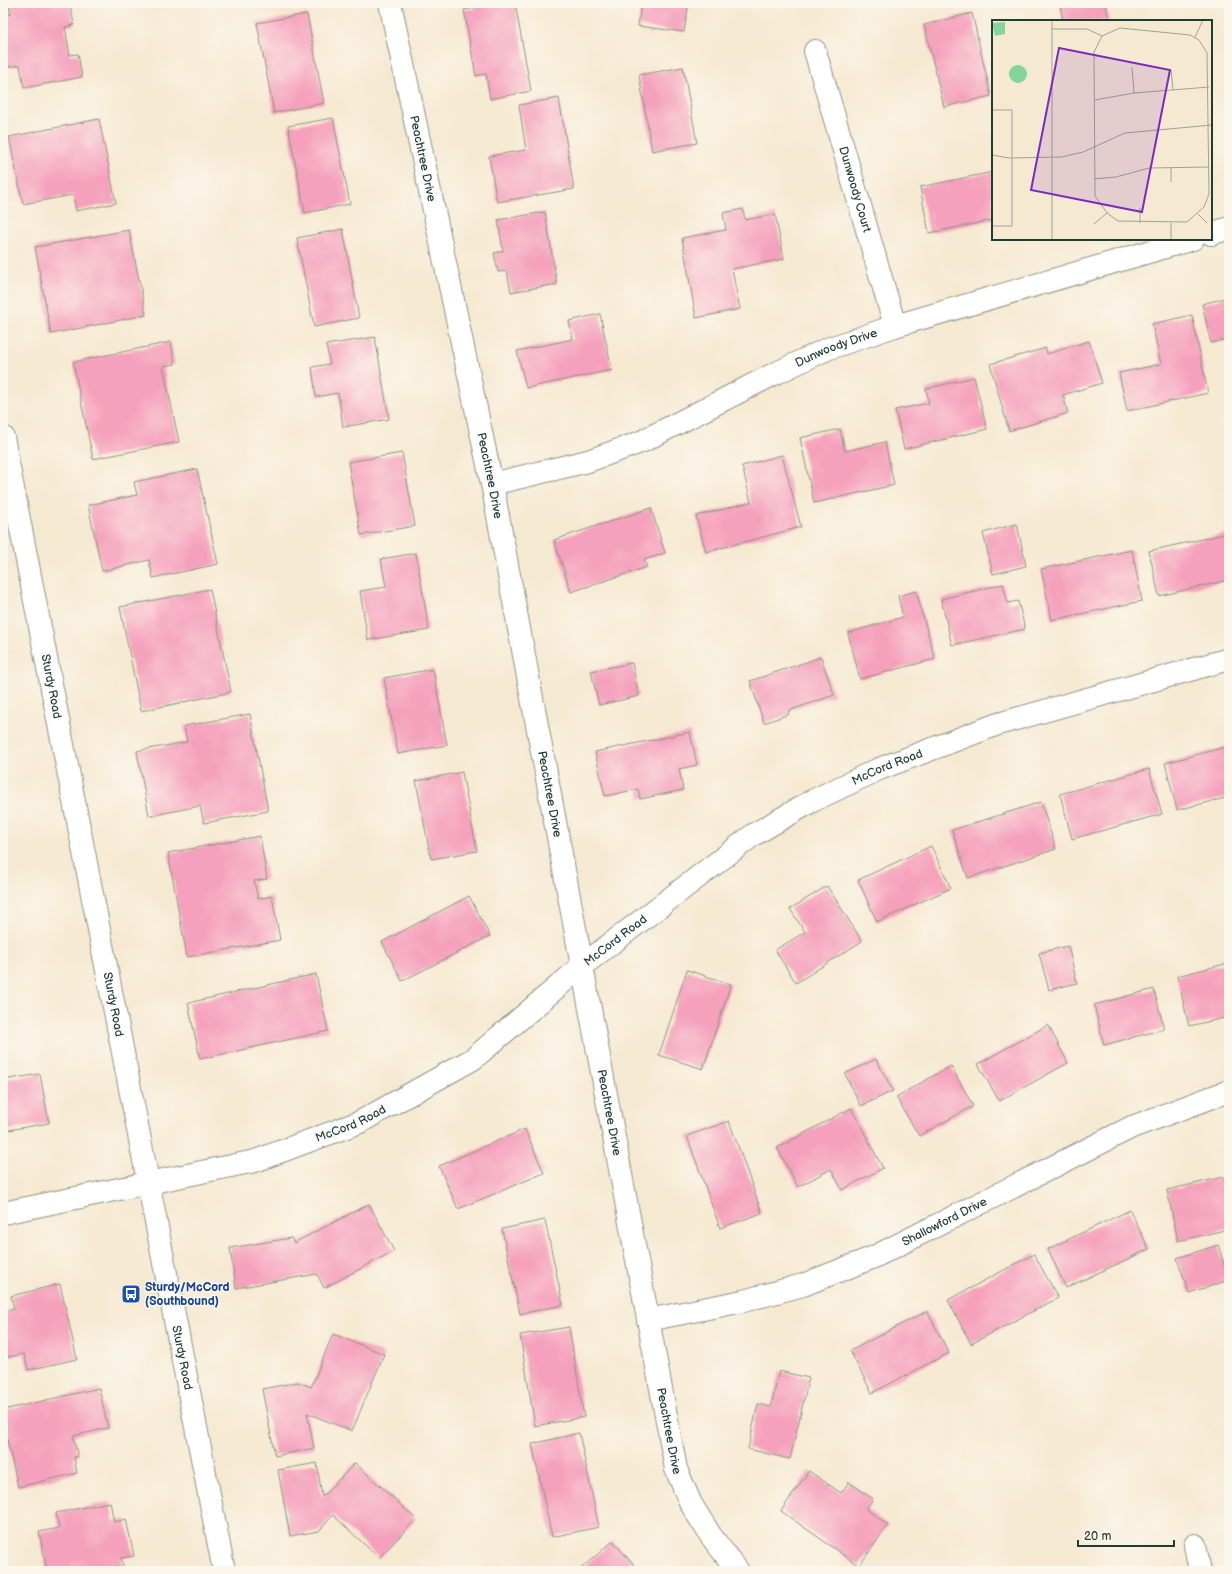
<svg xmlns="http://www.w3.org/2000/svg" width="1232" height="1574" font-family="'Balsamiq Sans',sans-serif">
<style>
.building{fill:#f5a0bc}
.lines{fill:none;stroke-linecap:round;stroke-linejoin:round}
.minor-casing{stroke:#8a9383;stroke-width:24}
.tertiary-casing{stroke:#8a9383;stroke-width:24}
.minor{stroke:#fff;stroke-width:22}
.tertiary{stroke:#fff;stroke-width:22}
.labels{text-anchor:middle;stroke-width:3;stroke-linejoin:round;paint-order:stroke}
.street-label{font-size:12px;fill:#1f3d34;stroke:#fbf7ec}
.transit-label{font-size:12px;font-weight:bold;fill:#164399;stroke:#fbf7ec;text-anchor:start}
.inset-road{fill:none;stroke:#a0a493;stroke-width:1}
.view{fill:#7b2cbf;fill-opacity:0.15;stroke:#7b2cbf;stroke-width:2}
.inset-edge{fill:none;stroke:#1f3d34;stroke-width:2}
</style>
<rect width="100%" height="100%" fill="#fbf7ec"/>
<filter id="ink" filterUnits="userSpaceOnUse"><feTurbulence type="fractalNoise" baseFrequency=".025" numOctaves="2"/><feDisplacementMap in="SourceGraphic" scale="8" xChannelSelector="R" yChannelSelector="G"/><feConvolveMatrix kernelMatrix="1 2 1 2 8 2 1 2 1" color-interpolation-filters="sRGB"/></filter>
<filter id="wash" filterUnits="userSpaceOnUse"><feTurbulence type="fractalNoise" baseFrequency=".012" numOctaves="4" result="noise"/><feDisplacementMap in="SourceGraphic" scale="16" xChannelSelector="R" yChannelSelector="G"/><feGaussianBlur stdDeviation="0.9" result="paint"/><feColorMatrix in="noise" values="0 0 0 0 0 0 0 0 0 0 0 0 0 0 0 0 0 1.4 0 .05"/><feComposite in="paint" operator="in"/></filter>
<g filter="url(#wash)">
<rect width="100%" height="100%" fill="#f6e9d2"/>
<g id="blocks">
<path class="building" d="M8 3H70L74 25 65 27 70 55 78 54 82 77 24 88 20 65 3 68V16L11 14Z
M503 3H515L531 91 490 99 486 74 476 76 464 10Z
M641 3H689L684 32 638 26Z
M1073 3H1106L1109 21H1063L1060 5Z
M972 13 991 96 944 107 924 25Z
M307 14 324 103 274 113 257 23Z
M683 67 697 143 652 151 639 75Z
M559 98 574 189 497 202 489 156 526 150 519 105Z
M333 118 350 204 305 213 288 126Z
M99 119 116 203 76 211 73 195 23 204 9 137Z
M993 172V220L929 233 920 187Z
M743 209 745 220 775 214 784 259 732 269 740 309 696 318 682 238 726 230 723 213Z
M545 212 557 284 511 292 507 271 498 272 494 253 503 251 498 220Z
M343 229 359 318 314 327 297 238Z
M129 230 146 315 51 334 35 247Z
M1229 297V339L1211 343 1202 304Z
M600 314 612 370 526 388 517 351 573 339 569 321Z
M1192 315 1208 393 1127 411 1119 373 1161 364 1152 324Z
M375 337 389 419 343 427 338 393 316 397 312 367 330 364 326 345Z
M1089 341 1102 383 1063 395 1068 413 1009 431 990 364 1046 348 1047 354Z
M171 342 175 364 163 366 179 442 93 459 73 362Z
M974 377 987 429 904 449 895 410 929 403 926 389Z
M840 429 845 451 885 442 894 485 814 503 800 438Z
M402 453 415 526 361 535 348 462Z
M782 455 801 527 706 552 696 516 751 502 742 466Z
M197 469 218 564 153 578 149 560 102 571 88 505 137 495 134 482Z
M651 508 665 553 644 560 647 567 571 592 554 540Z
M1017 524 1026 566 993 574 983 533Z
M1229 533V580L1159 596 1149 551Z
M1132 550 1142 601 1052 620 1041 569Z
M416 553 429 630 368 640 360 591 386 587 381 559Z
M1003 584 1008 603 1018 601 1025 629 952 645 941 599Z
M210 589 231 692 141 711 120 607Z
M916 591 935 659 860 679 848 633 903 617 898 596Z
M821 657 834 695 788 711 789 714 764 723 750 681Z
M632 663 639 696 599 705 591 671Z
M433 669 447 745 398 754 384 678Z
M250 714 268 811 204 823 200 806 149 816 137 751 187 742 184 726Z
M690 732 697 765 679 769 683 790 640 799 638 789 605 796 595 752Z
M1229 746V797L1177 810 1165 763Z
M1149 769 1162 814 1072 839 1060 794Z
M462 772 477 851 431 859 416 781Z
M1041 802 1056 849 968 878 952 830Z
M260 836 267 879 254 881 258 899 272 896 280 940 187 957 168 853Z
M931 846 951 888 877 922 858 880Z
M827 886 862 941 796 983 775 950 805 932 790 909Z
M469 896 490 936 402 981 382 942Z
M1068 946 1077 983 1049 990 1039 953Z
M1229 963V1017L1189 1026 1177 976Z
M687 970 731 984 703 1069 659 1055Z
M316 974 328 1031 200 1059 188 1003Z
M1154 989 1164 1029 1104 1045 1094 1005Z
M1048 1025 1068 1063 999 1101 978 1064Z
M876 1059 893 1091 861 1106 845 1074Z
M951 1066 973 1106 919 1136 896 1097Z
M40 1074 49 1123 3 1131V1080Z
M851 1108 883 1168 842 1190 831 1169 798 1187 777 1148Z
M729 1121 762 1213 720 1228 687 1136Z
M525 1129 544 1173 458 1209 439 1166Z
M1224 1177 1229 1200V1229L1178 1241 1167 1190Z
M369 1204 394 1251 324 1288 317 1274 236 1288 230 1248 291 1238 294 1243Z
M1130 1210 1149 1249 1066 1288 1048 1249Z
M545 1220 563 1305 520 1314 502 1229Z
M1218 1245 1229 1280 1189 1293 1177 1258Z
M1034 1254 1058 1298 971 1344 948 1300Z
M60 1284 77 1359 28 1370 24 1354 3 1358V1312L14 1309 11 1296Z
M927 1311 949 1353 872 1393 850 1351Z
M569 1327 584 1417 535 1426 520 1335Z
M333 1334 384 1354 352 1431 307 1413 314 1448 275 1456 262 1389 298 1382 311 1387Z
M779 1371 809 1378 790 1459 748 1449 758 1404 771 1407Z
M99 1388 108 1428 73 1436 78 1457H74L77 1473 18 1487 3 1422V1410Z
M579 1433 599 1527 552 1537 532 1444Z
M317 1463 322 1497 355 1463 416 1519 379 1558 333 1515 319 1531 290 1536 278 1470Z
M809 1471 841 1493 849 1482 873 1499 866 1509 888 1525 859 1566 781 1511Z
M110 1502 114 1522 126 1519 134 1556 121 1558 124 1571H47L39 1532 59 1528 56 1513Z
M613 1541 639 1571H578Z"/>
</g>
</g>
<g filter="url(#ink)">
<use href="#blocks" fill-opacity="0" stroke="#8a9383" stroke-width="1"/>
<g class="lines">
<defs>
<g id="minor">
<path id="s1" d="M390 3 492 484 676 1469 691 1504 711 1536 738 1571"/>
<path id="s2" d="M815 51 895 326"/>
<path d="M1211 234 1229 228"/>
<path id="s3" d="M492 484 588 461 641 442 770 376 827 349 895 326 1193 239"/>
<path id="s4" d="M3 1213 255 1161 360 1122 473 1059 583 965 753 835 812 801 879 769 998 724 1229 659"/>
<path id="s5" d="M648 1320 743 1301 803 1285 874 1257 1132 1127 1229 1091"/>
<path d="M1195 1545 1200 1571"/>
</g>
<g id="tertiary">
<path id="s6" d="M3 437 224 1571"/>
</g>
</defs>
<use href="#minor" class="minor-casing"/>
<use href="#tertiary" class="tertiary-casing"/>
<use href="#minor" class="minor"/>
<use href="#tertiary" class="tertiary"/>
</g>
</g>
<defs>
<symbol id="bus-square" viewBox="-11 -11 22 22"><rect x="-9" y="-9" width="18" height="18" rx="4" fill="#1a4fb4" stroke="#fbf7ec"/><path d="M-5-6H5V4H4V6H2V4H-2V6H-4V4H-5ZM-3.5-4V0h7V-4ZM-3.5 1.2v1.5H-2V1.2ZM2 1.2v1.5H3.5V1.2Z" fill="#fff"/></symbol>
</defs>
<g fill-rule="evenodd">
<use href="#bus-square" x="120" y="1283" width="22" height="22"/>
</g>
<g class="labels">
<g class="street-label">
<text dy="4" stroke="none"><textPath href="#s1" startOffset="159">Peachtree Drive</textPath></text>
<text dy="4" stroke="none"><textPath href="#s2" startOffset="144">Dunwoody Court</textPath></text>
<text dy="4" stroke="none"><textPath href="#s3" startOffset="372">Dunwoody Drive</textPath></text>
<text dy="4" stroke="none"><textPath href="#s1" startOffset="483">Peachtree Drive</textPath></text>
<text dy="4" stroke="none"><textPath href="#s6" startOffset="254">Sturdy Road</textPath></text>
<text dy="4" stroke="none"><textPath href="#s4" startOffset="1008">McCord Road</textPath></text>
<text dy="4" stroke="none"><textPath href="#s1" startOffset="807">Peachtree Drive</textPath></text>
<text dy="4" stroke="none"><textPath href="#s4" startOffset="684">McCord Road</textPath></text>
<text dy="4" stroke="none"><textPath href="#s6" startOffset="578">Sturdy Road</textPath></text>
<text dy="4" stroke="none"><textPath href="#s1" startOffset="1131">Peachtree Drive</textPath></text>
<text dy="4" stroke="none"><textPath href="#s4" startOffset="360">McCord Road</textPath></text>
<text dy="4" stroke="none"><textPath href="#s5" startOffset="314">Shallowford Drive</textPath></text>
<text dy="4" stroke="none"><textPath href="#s6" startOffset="938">Sturdy Road</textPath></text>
<text dy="4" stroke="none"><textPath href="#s1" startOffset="1455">Peachtree Drive</textPath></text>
</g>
<g class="transit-label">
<text x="145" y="1291">Sturdy/McCord<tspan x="145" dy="14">(Southbound)</tspan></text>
</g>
</g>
<g transform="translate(992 20)">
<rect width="220" height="220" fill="#f6e9d2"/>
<path d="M13 2V14L3 16 0 3ZM17 54a9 9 0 1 1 18 0a9 9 0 1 1-18 0Z" fill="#83d697"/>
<path class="inset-road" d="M60 0V220M128 8 198 15 207 20 215 33 217 174 212 187 195 202 126 201 115 193 103 176 102 32 110 16ZM60 9H95L110 16M203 17 211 0M140 47 142 73M179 50 181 70M103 80 142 73 217 67M0 90H20V206H0M0 135 17 138 70 137 91 132 133 113 220 105M102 159 124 157 157 148 217 147M179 162V147M148 188V203M206 194 215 203M179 203V220M102 204 115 193"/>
<path class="view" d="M67 28 178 50 150 192 39 170Z"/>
<rect width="220" height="220" class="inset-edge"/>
</g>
<rect width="1232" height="1574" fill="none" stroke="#fbf7ec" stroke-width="16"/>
<path d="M1078 1540v6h96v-6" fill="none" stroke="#1f3d34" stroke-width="2"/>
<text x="1084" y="1540" font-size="12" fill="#1f3d34" stroke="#fbf7ec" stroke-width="3" paint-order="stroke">20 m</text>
</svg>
